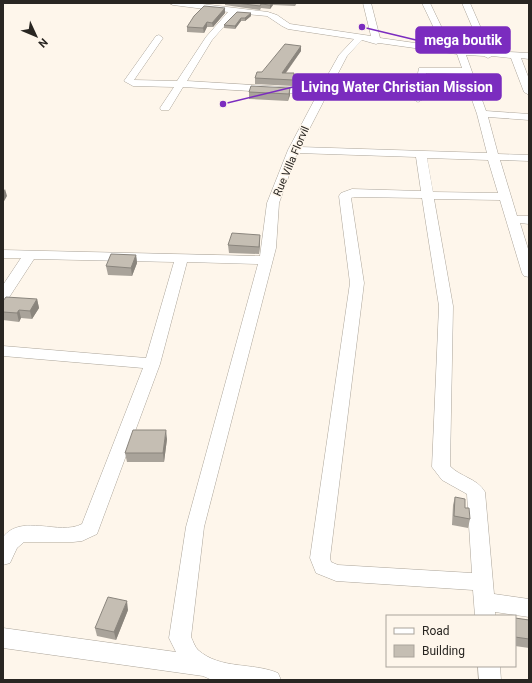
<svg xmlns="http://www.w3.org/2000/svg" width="532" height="683" font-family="Roboto,sans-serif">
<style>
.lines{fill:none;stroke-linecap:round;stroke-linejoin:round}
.minor-casing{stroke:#aca59a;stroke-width:1}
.minor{fill:#fff;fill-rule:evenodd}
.wall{fill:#a9a39a}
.shaded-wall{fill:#8a857d}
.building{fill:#c5beb3;stroke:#8a857d}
.labels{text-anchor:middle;stroke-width:3;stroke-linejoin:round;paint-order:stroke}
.far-street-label{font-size:11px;fill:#292622;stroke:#fef6eb}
.leader{fill:none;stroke:#7b2cbf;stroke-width:1.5}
.callout-dot{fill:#7b2cbf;stroke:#fef6eb;stroke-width:1.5}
.callout{fill:#7b2cbf;stroke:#7b2cbf;stroke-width:1.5}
.callout-label{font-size:14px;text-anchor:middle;font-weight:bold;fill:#fff}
</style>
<rect width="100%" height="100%" fill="#fef6eb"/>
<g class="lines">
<defs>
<path id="minor" d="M169 3H194L268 12 277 15 290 24 371 36 363 3H371L380 38 443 47 422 3H430L452 49 482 50 462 3H470L491 51 529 53V59L521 58 529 79V95L524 92 511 58 492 56 488 58 484 56 466 55 486 111 529 114V120L488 117 498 154 529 155V161L500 160 517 216H529V224L520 223 529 252V277L524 276 522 273 500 200 434 199 453 306 450 466C460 477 477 478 485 492L494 594 529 599V617L495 612V616H475L473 590 336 581 316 573 310 558 350 283 339 196 341 193 352 189 421 191 416 157 297 153 279 203 276 248 204 527 191 637C193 641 195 647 198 650 221 670 252 662 278 673L281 680H212L203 676 3 648V628L176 652 169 638 186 527 258 264 187 262 160 364 97 534 82 541 73 542H24L17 548 10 563 3 565V537C22 513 59 536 82 524L143 368 3 356V346L146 358 174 262 34 259 8 299 3 300V285L21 258H3V250L260 256 267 203 288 150 317 95 183 87 169 110H161L160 108 174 87 133 86 124 81 156 36 159 35 163 38 134 80 177 81 206 37 228 12 173 5ZM236 13 267 16 282 26 288 29 354 39 339 55 320 89 187 81 212 40ZM362 40 376 44 379 43 457 54 462 68H419L413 99 418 102 423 99 426 73 463 74 477 114 487 153 300 147 347 56ZM427 158 488 160 498 193 433 192ZM354 197 422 198 439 306 432 467 442 480 467 494 472 573 338 565 331 562 330 558 364 283 351 198Z
M478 666H500L501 680H479Z"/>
</defs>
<use href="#minor" class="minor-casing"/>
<use href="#minor" class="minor"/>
</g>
<path class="wall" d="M225 3H297L295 6 273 5 270 9 261 8 260 10 225 5Z
M225 8V13L213 27H207L204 33 187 32V27Z
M237 12 251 16 245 21H241L235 29 224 28V25Z
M301 46V51L286 73H294V79L293 86 255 84V78L262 72Z
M290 88V95L288 101 249 99V92Z
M260 235V243L259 254 229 253 228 245Z
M136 255 137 263 132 276 108 275 106 266Z
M37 299 39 308 32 319 21 318 19 322 3 320V301Z
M167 439 164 462H127L125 453Z
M455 497 465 508 470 519 468 528 452 525 453 505Z
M128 610 116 640 97 636 95 628Z
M515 618 529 620V648L515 646Z"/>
<path class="shaded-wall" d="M271 3H273V5L270 9V5Z
M225 8V13L213 27 212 23Z
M251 13V16L245 21V18Z
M241 18V21L235 29V26Z
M207 22V27L204 33 203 28Z
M301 46V51L281 79 282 73Z
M294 73V79L293 86V80Z
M290 88V95L288 101 289 94Z
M5 189 7 196 3 203V192Z
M260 235V243L259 254V247Z
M136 255 137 263 132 276 131 268Z
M37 299 39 308 32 319 30 311Z
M19 310 21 318 19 322 17 313Z
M166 430 167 439 164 462 163 453Z
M127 601 128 610 116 640 114 632Z"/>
<path class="building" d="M236 3H271L270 5 261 4 260 6Z
M204 6 225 8 212 23 207 22 203 28 187 27 194 16Z
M237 12 251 13 245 18H241L235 26 224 25Z
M285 44 301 46 282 73H294L293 80 255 78 257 72H262Z
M251 86 290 88 289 94 249 92Z
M232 233 260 235 259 247 228 245Z
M111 254 136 255 131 268 106 266Z
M6 297 37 299 30 311 19 310 17 313 3 312V301Z
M133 430H166L163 453H125Z
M455 497 465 499V508H469L470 519 454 516Z
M108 597 127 601 114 632 95 628Z
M515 618 529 620V639L515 637Z"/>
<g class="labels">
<g class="far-street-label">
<text transform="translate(291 161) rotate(-67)" y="4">Rue Villa Florvil</text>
</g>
</g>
<path class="leader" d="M362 27L416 40M223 104L293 87"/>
<g class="callout-dot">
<circle cx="362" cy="27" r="4"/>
<circle cx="223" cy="104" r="4"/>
</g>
<g class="callout">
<rect x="416" y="27" width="94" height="26" rx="4"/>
<rect x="293" y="74" width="208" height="26" rx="4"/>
</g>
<g class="callout-label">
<text x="463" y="45">mega boutik</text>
<text x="397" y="92">Living Water Christian Mission</text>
</g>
<rect width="532" height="683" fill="none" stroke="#292622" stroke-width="8"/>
<rect x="386" y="615" width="130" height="52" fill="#fef6eb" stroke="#a9a39b"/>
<rect x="394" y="628" width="20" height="6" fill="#ffffff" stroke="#a9a39b"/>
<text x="422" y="635" font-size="12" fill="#292622">Road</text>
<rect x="394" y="645" width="20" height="12" fill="#c5beb3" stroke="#a9a39b"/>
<text x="422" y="655" font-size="12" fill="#292622">Building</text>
<g transform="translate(36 36) rotate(134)" stroke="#fef6eb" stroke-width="3" paint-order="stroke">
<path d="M0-3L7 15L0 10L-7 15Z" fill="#292622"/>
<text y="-6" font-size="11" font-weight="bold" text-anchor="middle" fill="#292622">N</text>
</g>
</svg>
